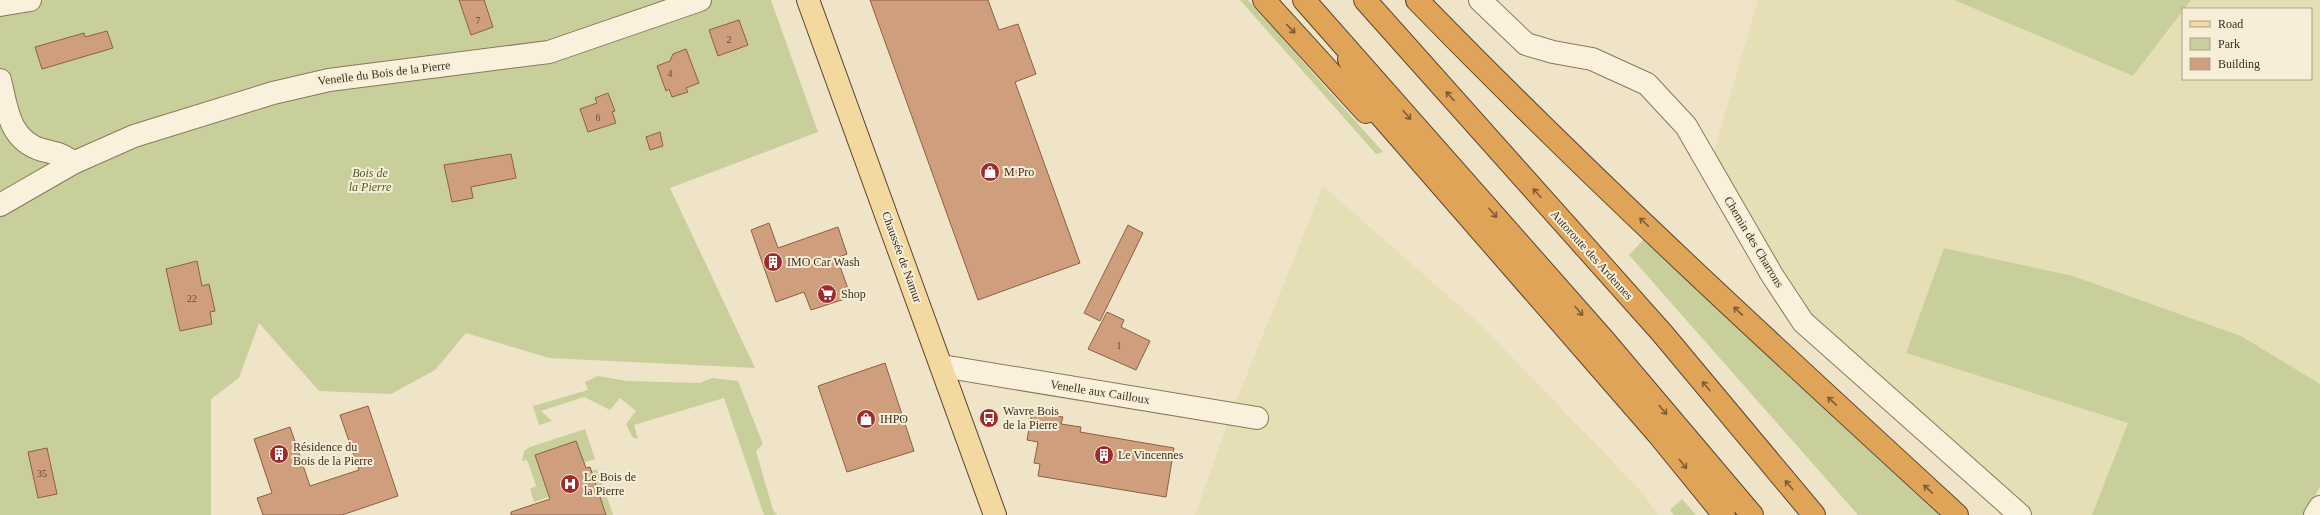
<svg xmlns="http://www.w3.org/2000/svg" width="2320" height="515" font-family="'Times New Roman',serif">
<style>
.farmland{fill:#e6deb5}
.green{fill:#c9cf9b}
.building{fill:#cf9f7d;stroke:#8d5f41}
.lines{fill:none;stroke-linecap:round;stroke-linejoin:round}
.minor-casing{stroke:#8d765c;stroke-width:24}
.major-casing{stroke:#5b4430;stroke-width:24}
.highway-casing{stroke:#5b4430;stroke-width:24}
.minor{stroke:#faf1dc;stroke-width:22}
.major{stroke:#f3d9a0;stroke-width:22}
.highway{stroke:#e0a458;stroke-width:22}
.oneway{stroke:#7e5d36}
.labels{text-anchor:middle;stroke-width:4;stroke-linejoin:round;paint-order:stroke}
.number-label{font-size:10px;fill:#624a37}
.street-label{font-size:12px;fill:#3d2e20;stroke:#f7eed8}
.poi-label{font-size:12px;fill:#3d2e20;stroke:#f7eed8;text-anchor:start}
.park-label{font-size:12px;font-style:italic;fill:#4d5a26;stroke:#f7eed8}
</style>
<rect width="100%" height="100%" fill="#f0e4c8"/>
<path class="farmland" d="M1758 0H1954L2133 76 2183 11V79H2311V9H2184L2191 0H2320V384L2241 336 2073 276 1944 248 1906 353 2129 423 2092 515H2031L1806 317 1712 158Z
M1323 186 1480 324 1642 492 1658 515H1195L1233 409Z"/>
<path class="green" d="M0 0H771L818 132 670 188 755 368 549 358 466 333 435 370 391 394 319 391 259 323 239 378 211 399V515H0Z
M1240 0H1248L1383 152 1376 154Z
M1954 0H2191L2133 76Z
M1643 240 1939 515H1858L1629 255Z
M1944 248 2073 276 2241 336 2320 384V487L2304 515H2092L2128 423 1906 353Z
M598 376 627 381 700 383 712 378 738 381 763 444 756 451 773 510 777 515H764L724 398 634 425 638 439 632 437 626 424 636 411 620 398 610 410 584 397 541 411 552 421 539 425 533 406 588 390 585 382Z
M585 429 595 459 584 463 576 441 535 455 549 497 534 502 530 489 536 486 527 460 522 461 524 451 530 447Z
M597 469 613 515H606L591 471Z
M1682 499 1696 515H1674L1670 510Z"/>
<path class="building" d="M459 0H484L493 27 471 35Z
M870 0H988L999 30 1018 24 1036 74 1015 82 1080 263 978 300Z
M739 20 748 45 718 56 709 30Z
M107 31 113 48 42 69 35 47 84 33 85 37Z
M686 49 699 83 686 88 688 92 672 97 669 89 666 91 657 66 670 61 673 54Z
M608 93 615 111 612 112 616 123 588 132 580 109 597 103 595 98Z
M660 132 663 146 650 150 646 137Z
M511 154 516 178 471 187 473 198 452 202 444 165Z
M769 223 778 248 838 227 847 254 837 258 851 297 811 310 804 292 776 302 751 230Z
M1128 225 1143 233 1100 321 1084 313Z
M197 261 202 286 209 284 215 311 210 312 212 324 180 331 166 269Z
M1107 312 1124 320 1121 327 1150 341 1136 370 1088 349Z
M885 363 914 451 847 472 818 386Z
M368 406 398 496 342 515H263L257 498 272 493 254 439 290 427 310 486 359 470 340 415Z
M1032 412 1063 417 1061 424 1081 427 1080 432 1174 448 1166 497 1038 476 1040 464 1034 463 1038 442 1027 440Z
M576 441 586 468 590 467 606 515H511V512L550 499 535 455Z
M47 448 57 494 38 498 28 452Z"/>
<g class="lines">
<defs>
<path id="minor" d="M1480 0 1526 44 1553 52 1592 59 1647 84 1686 126 1772 275 1803 322 2020 515
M0 5 30 0
M0 80C7 109 9 140 42 150 54 153 64 154 73 163
M0 205 73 163 134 136 273 93 329 80 549 52 700 0
M942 366 1257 418
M2315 515 2320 507"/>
<path id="major" d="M808 0 995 515"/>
<path id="highway" d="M1264 0 1366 112
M1304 0 1603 339 1752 515
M1365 0 1662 333 1814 515
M1417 0C1590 178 1774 347 1957 515
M1349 59 1369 102 1658 434 1724 515"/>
</defs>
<use href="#minor" class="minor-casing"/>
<use href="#major" class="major-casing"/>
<use href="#highway" class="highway-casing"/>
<use href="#minor" class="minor"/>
<use href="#major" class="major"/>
<use href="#highway" class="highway"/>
</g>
<defs><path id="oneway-shaft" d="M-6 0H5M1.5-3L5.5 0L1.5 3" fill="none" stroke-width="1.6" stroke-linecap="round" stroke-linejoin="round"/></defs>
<g class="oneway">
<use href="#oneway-shaft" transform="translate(1291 29) rotate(47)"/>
<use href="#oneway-shaft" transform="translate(1450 96) rotate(-132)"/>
<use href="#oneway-shaft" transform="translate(1407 115) rotate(49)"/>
<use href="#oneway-shaft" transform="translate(1537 193) rotate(-132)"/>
<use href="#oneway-shaft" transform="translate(1493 213) rotate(49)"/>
<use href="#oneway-shaft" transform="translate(1644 222) rotate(-136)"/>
<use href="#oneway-shaft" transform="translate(1579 311) rotate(49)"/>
<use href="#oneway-shaft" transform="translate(1738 311) rotate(-136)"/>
<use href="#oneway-shaft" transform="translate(1706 386) rotate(-130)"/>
<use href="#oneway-shaft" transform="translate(1832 401) rotate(-137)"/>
<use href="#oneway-shaft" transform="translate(1663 410) rotate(50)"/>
<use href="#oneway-shaft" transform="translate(1683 464) rotate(51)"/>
<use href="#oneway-shaft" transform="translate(1789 485) rotate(-130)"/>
<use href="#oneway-shaft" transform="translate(1928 489) rotate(-137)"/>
</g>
<defs>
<symbol id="shop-disc" viewBox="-11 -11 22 22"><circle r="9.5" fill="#9e2a2b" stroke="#f7eed8"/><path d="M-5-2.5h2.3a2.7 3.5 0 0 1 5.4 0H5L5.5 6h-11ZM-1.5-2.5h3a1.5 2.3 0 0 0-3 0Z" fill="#fff"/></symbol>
<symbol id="building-disc" viewBox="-11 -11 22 22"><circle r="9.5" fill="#9e2a2b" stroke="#f7eed8"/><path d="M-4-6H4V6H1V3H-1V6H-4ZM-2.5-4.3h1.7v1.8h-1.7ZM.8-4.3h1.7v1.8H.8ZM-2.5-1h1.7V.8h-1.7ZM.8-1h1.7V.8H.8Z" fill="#fff"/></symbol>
<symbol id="supermarket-disc" viewBox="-11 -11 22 22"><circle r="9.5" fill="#9e2a2b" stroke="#f7eed8"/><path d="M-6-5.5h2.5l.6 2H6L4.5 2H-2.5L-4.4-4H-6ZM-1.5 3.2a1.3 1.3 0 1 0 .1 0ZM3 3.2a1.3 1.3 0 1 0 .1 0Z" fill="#fff"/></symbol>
<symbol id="bus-disc" viewBox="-11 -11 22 22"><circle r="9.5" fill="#9e2a2b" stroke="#f7eed8"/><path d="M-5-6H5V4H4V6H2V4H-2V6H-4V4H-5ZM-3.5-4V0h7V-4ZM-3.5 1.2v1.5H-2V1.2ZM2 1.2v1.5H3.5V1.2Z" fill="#fff"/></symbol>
<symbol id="hospital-disc" viewBox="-11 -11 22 22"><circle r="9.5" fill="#9e2a2b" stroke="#f7eed8"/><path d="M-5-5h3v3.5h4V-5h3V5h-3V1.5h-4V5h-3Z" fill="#fff"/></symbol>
</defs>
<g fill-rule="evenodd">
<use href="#shop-disc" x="979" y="161" width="22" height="22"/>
<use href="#building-disc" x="762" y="251" width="22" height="22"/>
<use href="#supermarket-disc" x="816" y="283" width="22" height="22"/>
<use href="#bus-disc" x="978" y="407" width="22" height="22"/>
<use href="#shop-disc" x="855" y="408" width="22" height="22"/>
<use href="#building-disc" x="268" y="443" width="22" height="22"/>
<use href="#building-disc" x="1093" y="444" width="22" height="22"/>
<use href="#hospital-disc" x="559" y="473" width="22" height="22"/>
</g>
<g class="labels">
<g class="number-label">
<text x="478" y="24">7</text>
<text x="729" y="43">2</text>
<text x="670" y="77">4</text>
<text x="598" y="121">6</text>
<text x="192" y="302">22</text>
<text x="1119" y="349">1</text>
<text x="42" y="477">35</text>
</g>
<g class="street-label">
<text transform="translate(384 73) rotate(-7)" y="4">Venelle du Bois de la Pierre</text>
<text transform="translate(1754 242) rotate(59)" y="4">Chemin des Charrons</text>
<text transform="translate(1592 255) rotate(48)" y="4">Autoroute des Ardennes</text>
<text transform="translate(902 257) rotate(70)" y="4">Chaussée de Namur</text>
<text transform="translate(1100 392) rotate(9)" y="4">Venelle aux Cailloux</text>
</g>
<g class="poi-label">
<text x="1004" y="176">M Pro</text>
<text x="787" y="266">IMO Car Wash</text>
<text x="841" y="298">Shop</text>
<text x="1003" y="415">Wavre Bois<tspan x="1003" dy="14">de la Pierre</tspan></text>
<text x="880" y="423">IHPO</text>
<text x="293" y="451">Résidence du<tspan x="293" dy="14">Bois de la Pierre</tspan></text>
<text x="1118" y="459">Le Vincennes</text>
<text x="584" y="481">Le Bois de<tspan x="584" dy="14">la Pierre</tspan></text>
</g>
<g class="park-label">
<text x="370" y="177">Bois de<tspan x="370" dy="14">la Pierre</tspan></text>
</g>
</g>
<rect x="2182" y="8" width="130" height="72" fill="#f7eed8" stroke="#ada18e"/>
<rect x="2190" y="21" width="20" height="6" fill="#f3d9a0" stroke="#ada18e"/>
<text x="2218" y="28" font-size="12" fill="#3d2e20">Road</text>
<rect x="2190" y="38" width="20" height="12" fill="#c9cf9b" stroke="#ada18e"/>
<text x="2218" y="48" font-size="12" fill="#3d2e20">Park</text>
<rect x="2190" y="58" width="20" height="12" fill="#cf9f7d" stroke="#ada18e"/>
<text x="2218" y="68" font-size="12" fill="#3d2e20">Building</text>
</svg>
